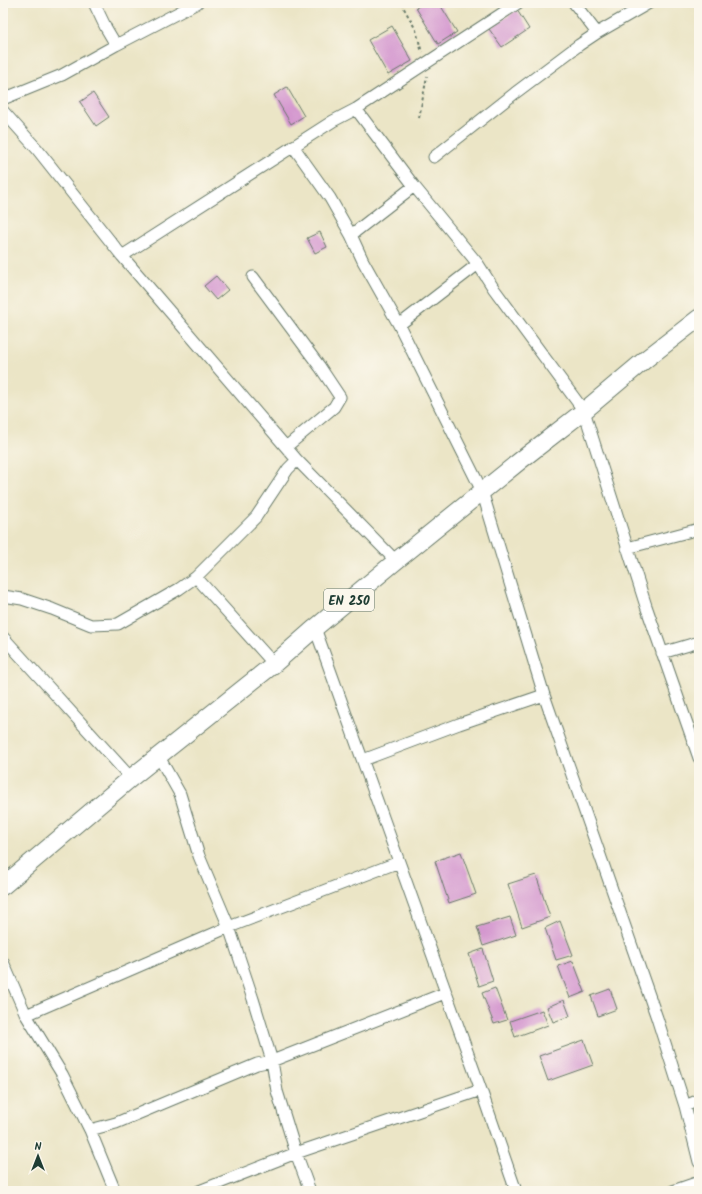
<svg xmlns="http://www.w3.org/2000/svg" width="702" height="1194" font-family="Kalam,sans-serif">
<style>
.building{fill:#d497cf}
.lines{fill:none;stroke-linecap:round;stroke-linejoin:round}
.minor-casing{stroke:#667867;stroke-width:13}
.primary-casing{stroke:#667867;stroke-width:19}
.path{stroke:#667867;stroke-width:2;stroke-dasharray:3 3;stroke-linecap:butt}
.minor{stroke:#fff;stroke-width:11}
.primary{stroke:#fff;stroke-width:17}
.labels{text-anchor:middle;stroke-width:3;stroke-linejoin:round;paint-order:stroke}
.shield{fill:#fbf7ec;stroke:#61756b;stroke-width:1}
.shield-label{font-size:13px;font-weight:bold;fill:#1f3d34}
</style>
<rect width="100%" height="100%" fill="#fbf7ec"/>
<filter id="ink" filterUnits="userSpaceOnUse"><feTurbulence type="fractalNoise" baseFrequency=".025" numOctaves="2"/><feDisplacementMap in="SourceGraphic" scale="8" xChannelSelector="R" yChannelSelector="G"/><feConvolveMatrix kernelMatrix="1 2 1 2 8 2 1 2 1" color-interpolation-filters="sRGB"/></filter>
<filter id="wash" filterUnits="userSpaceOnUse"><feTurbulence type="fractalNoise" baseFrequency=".012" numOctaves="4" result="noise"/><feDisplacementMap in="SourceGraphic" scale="16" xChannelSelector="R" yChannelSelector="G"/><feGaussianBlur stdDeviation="0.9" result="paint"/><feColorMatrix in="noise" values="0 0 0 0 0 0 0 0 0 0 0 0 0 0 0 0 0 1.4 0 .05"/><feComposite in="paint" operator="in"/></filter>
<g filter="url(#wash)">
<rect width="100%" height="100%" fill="#ebe5c6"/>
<g id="blocks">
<path class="building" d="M424 3H439L457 32 438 44 416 8Z
M517 10 529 29 502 47 489 29Z
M392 26 412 61 388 75 368 40Z
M287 87 304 116 291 124 274 95Z
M93 93 109 117 96 126 80 102Z
M320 232 327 247 315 253 307 238Z
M216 276 228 290 216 300 204 286Z
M461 852 476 894 449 903 435 861Z
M536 875 550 917 522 927 508 884Z
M510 917 516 935 483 946 477 927Z
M560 921 573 955 556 960 545 928Z
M483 949 493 981 479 986 469 954Z
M573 961 585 992 570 998 558 966Z
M495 988 507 1020 494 1024 482 993Z
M610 989 617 1009 598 1016 591 996Z
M564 1000 570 1016 553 1022 547 1007Z
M542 1010 548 1025 515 1037 510 1021Z
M584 1040 593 1065 548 1081 539 1056Z"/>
</g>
</g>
<g filter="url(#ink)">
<use href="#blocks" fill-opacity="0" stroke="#667867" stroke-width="1"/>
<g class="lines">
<defs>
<path id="minor" d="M94 3 106 28 116 45
M574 3 597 33
M3 99 62 75 116 45 197 3
M356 109 414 186 478 264 494 289 584 411 646 606 699 758
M3 111 37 149 122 256 297 460 396 561
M293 146 330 198 351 235 363 261 399 325 482 491 544 695 657 1018 685 1106 699 1162
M434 157 515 93 579 45 597 33 649 3
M351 235 414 186
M122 256 333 121 356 109 518 3
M253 277 320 367 340 397 334 407 286 447
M399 325 478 264
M627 548 699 529
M196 577 256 517 288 469 297 460
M3 596 22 599 52 609 91 625 118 624 179 589 196 577 274 664
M315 628 481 1090 516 1191
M3 637 131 778
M662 653 699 642
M159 757 180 794 199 856 229 927 253 999 272 1061 277 1091 296 1153 310 1191
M363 760 459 724 544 695
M3 962 26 1015 62 1074 90 1130 115 1191
M26 1015 229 927 399 862
M685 1106 699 1100
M90 1130 116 1123 257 1064 272 1061 445 993
M199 1191 296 1153 481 1090
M673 1191 699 1182"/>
<path id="primary" d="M3 886 131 778 274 664 315 628 396 561 521 460 584 411 646 359 699 318"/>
</defs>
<use href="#minor" class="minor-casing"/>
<use href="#primary" class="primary-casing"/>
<path class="path" d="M401 3 416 30 421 49 423 52
M419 118 427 76"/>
<use href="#minor" class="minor"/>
<use href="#primary" class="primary"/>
</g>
</g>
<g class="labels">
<rect class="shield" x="324" y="589" width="50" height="22" rx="3"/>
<g class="shield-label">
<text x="349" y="605">EN 250</text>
</g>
</g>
<rect width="702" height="1194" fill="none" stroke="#fbf7ec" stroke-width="16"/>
<g transform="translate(38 1156)" stroke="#fbf7ec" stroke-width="3" paint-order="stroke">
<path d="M0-3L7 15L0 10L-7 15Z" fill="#1f3d34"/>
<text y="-6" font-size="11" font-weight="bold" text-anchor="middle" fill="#1f3d34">N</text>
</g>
</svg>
